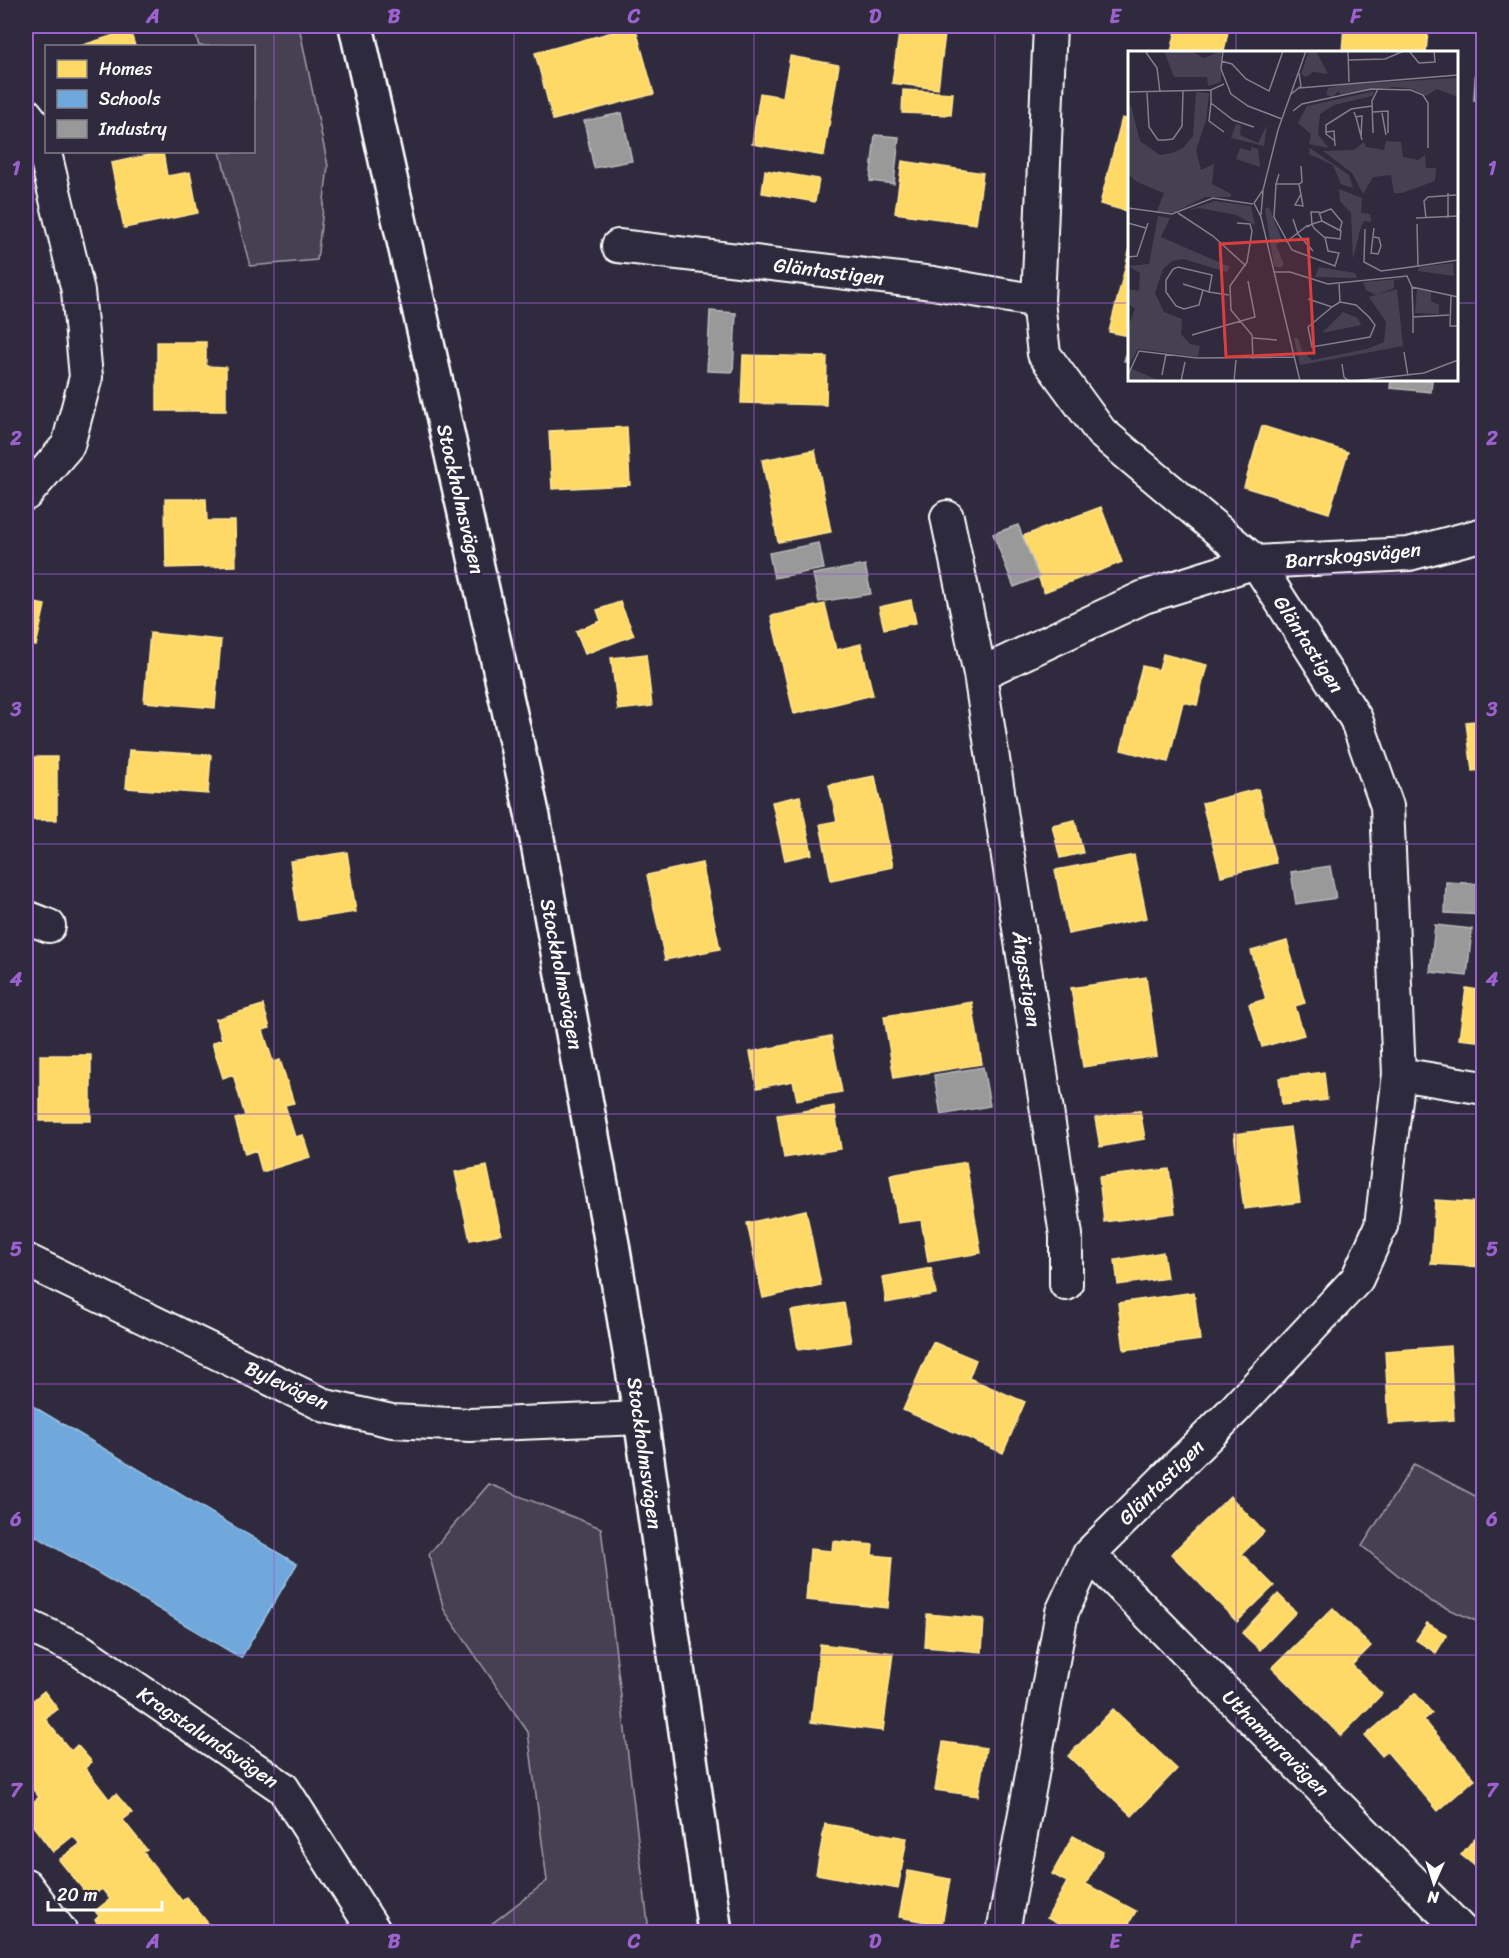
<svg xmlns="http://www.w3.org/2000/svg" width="1509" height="1958" font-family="Sriracha,sans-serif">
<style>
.green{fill:#464152;stroke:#a2a0a8;stroke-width:1.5}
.homes{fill:#ffd966;stroke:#ffe494;stroke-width:1.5}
.schools{fill:#6fa8dc;stroke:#9ac2e6;stroke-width:1.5}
.industry{fill:#999;stroke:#b8b8b8;stroke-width:1.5}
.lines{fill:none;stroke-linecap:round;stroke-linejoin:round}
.street-casing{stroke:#fff;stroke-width:36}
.secondary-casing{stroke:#fff;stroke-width:38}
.street{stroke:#2f2a3d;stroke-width:32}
.secondary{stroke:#2f2a3d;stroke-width:33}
.grid{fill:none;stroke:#9c61cf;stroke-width:1.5;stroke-opacity:0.55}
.labels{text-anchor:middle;stroke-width:6;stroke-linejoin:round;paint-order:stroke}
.street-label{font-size:20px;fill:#fff;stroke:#2f2a3d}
.inset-road{fill:none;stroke:#827f8b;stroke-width:1.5}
.view{fill:#da3e3e;fill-opacity:0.15;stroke:#da3e3e;stroke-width:3}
.inset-edge{fill:none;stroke:#fff;stroke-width:3}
.neatline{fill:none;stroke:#9c61cf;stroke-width:2}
.grid-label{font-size:20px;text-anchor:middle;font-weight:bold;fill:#9c61cf}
</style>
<rect width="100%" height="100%" fill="#2f2a3d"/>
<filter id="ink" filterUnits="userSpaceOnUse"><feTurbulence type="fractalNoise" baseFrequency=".0167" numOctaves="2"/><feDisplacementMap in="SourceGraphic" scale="12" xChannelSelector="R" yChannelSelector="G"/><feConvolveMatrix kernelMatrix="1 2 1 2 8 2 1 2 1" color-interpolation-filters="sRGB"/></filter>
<g filter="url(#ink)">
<path class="green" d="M193 26H299L328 166 317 260 250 266 220 152H254V46H199Z
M1414 1464 1483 1500V1624L1430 1601 1362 1546Z
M489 1484 601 1528 649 1932H481L547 1881 528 1732 444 1610 429 1554Z"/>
<path class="homes" d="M635 26 654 94 553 120 535 53Z
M900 26H946L938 89 892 83Z
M1177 26H1229L1224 52H1171Z
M1344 26H1374V27L1428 31 1426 52H1342Z
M130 30 135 46H80Z
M790 56 839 65 824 156 752 144 760 93 783 97Z
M903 90 953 93 951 115 902 113Z
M1122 118 1130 120V212L1100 204Z
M163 152 167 176 190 172 198 213 124 228 111 163Z
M902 161 983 173 976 224 895 213Z
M765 170 819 179 815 202 762 193Z
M1130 248V336L1109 332Z
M157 342H206V366L226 367V411H157Z
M743 355 827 357 826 405 741 403Z
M1262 426 1348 452 1329 513 1244 487Z
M627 427 630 485 552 489 549 431Z
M815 450 831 532 778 542 762 460Z
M165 499H206L207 521H235L236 566 166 568Z
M1101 507 1122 562 1044 592 1023 536Z
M911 600 916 623 884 629 879 607Z
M26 601 45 605 36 646 26 644Z
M620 602 634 635 585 654 576 631 601 621 597 610Z
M825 604 836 650 861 644 873 695 794 714 771 616Z
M150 633 221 640 215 708 144 702Z
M646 654 652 706 618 710 611 658Z
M1163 654 1207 665 1197 705 1183 702 1168 762 1121 750 1142 666 1159 670Z
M1484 720V770L1472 771 1466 722Z
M129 750 211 755 208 794 126 788Z
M26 757H57V820H26Z
M875 776 893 867 831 880 820 824 837 821 829 785Z
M1258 789 1276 863 1221 876 1202 803Z
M800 796 812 854 785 860 772 802Z
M1075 820 1083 853 1060 858 1052 825Z
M347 852 356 912 299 921 290 861Z
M1134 855 1147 918 1068 934 1055 870Z
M702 863 720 949 665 960 647 875Z
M1287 941 1305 1003 1295 1006 1304 1035 1262 1047 1249 1004 1266 999 1251 951Z
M1146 977 1157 1056 1083 1067 1071 988Z
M1466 988 1484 991V1042L1459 1039Z
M972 1002 982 1064 894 1078 884 1016Z
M263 1005 270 1028 263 1030 273 1062 280 1060 294 1103 285 1105 295 1137 303 1135 310 1157 262 1172 256 1150 245 1154 235 1119 245 1116 233 1074 223 1078 212 1043 222 1039 216 1019Z
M831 1036 842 1092 797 1100 793 1081 757 1088 750 1052Z
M40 1055H91V1121H40Z
M1324 1072 1327 1100 1282 1105 1279 1078Z
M834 1106 841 1149 784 1158 777 1115Z
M1140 1110 1145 1139 1100 1147 1095 1118Z
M1290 1127 1300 1202 1244 1209 1234 1134Z
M966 1162 981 1253 928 1262 921 1220 898 1223 890 1175Z
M487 1166 501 1234 470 1240 455 1172Z
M1169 1169 1175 1213 1104 1222 1099 1177Z
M1435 1200 1484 1203V1267L1431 1264Z
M806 1210 821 1285 763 1298 747 1223Z
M1163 1252 1167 1278 1118 1285 1115 1260Z
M931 1268 936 1294 886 1303 882 1277Z
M1194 1292 1200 1340 1124 1350 1118 1303Z
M844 1303 851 1342 798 1350 791 1311Z
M933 1342 976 1360 969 1378 1025 1402 1003 1453 903 1410Z
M1450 1346 1454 1420 1389 1424 1385 1351Z
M1230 1496 1264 1532 1242 1554 1274 1586 1237 1622 1171 1554Z
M833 1541 873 1545 872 1555 892 1557 888 1608 806 1600 810 1549 832 1551Z
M1278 1594 1296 1612 1260 1650 1242 1633Z
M1333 1608 1371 1646 1352 1665 1382 1694 1341 1736 1272 1668Z
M927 1614 984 1619 982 1652 925 1647Z
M1427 1623 1447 1635 1436 1653 1416 1640Z
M820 1644 893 1653 883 1731 811 1722Z
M44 1691 58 1709 45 1719 71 1751 77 1745 92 1762 85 1768 109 1799 116 1794 132 1813 123 1820 147 1850 143 1852 182 1901 187 1897 215 1932H105L95 1920 99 1916 95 1911 110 1899 102 1889 90 1898 59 1860 80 1844 73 1836 53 1852 26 1817V1808L39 1797 30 1786 26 1790V1706Z
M1415 1693 1432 1713 1424 1720 1475 1779 1438 1811 1387 1752 1382 1756 1365 1736Z
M1113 1709 1177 1769 1132 1816 1068 1756Z
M943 1742 986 1748 978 1796 935 1790Z
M825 1824 907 1838 898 1889 816 1874Z
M1484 1827V1873L1461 1855Z
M1073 1836 1103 1852 1086 1884 1136 1911 1124 1932H1073L1047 1918 1067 1882 1052 1874Z
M908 1871 950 1879 942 1925 899 1917Z"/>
<path class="schools" d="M26 1402 297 1564 241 1658 26 1530Z"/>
<path class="industry" d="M1477 49H1484V101L1474 100Z
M622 113 632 161 594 168 584 121Z
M875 135 899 137 894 184 870 181Z
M710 311 736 313 733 372 707 371Z
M1130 340V362L1124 361Z
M1391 380H1432L1431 392 1390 388Z
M1018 525 1039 577 1014 587 993 534Z
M819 543 824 569 774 578 769 553Z
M865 565 871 594 819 602 813 574Z
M1330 866 1336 898 1296 904 1291 872Z
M1446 882 1484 884V915L1445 913Z
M1435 925 1472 929 1467 976 1430 972Z
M983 1067 990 1106 941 1115 934 1075Z"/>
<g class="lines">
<defs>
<path id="street" d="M26 114 40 132 78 291 86 377 68 445 26 494
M618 246 933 283 1038 301
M947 517 980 674
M26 917 49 926
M1399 1074 1484 1088
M26 1260 326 1406 392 1421 470 1425 641 1418
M1066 1284V1235L980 674 1144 597 1256 562 1409 554 1484 534
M1089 1554 1463 1932
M26 1625 80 1650 283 1788 375 1932
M26 1885 61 1932
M1003 1932 1062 1612 1089 1554 1234 1410 1357 1279 1381 1226 1399 1074 1387 806 1356 719 1256 562 1101 432 1044 354 1038 301 1050 26"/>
<path id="secondary" d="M356 26 533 817 612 1244 641 1418 715 1932"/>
</defs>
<use href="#street" class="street-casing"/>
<use href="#secondary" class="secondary-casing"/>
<use href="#street" class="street"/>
<use href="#secondary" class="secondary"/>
</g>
</g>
<path class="grid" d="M274 26V1932M514 26V1932M754 26V1932M995 26V1932M1236 26V52M26 303H1130M1456 303H1484M1236 380V1932M26 574H1484M26 844H1484M26 1114H1484M26 1384H1484M26 1655H1484"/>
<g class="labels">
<g class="street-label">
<text transform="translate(829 271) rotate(7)" y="7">Gläntastigen</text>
<text transform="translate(461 499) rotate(77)" y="7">Stockholmsvägen</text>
<text transform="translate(1353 555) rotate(-5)" y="7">Barrskogsvägen</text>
<text transform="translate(1309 644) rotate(57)" y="7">Gläntastigen</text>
<text transform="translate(562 974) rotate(79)" y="7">Stockholmsvägen</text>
<text transform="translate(1027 979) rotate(81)" y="7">Ängsstigen</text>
<text transform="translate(287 1385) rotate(25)" y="7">Bylevägen</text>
<text transform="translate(645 1453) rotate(82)" y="7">Stockholmsvägen</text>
<text transform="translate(1161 1482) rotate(-45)" y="7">Gläntastigen</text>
<text transform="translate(208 1737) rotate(34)" y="7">Kragstalundsvägen</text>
<text transform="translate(1276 1743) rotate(45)" y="7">Uthammravägen</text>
</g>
</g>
<g transform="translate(1128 51)">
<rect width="330" height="330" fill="#2f2a3d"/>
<path d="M36 0H63L76 7 93 0V31L80 35 79 26H46ZM181 0H188L200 23 185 21 178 26 173 23ZM330 27V46L309 38 298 45 285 38 267 36 213 44 210 40 205 46 198 44 200 37 213 34ZM247 40 244 45 206 54 192 63 190 84 201 97 181 93 183 83 170 72 179 55ZM68 41 81 42 78 70 68 99 73 119 86 113 84 133 103 143V146H77L47 161 28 162 36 142 9 131 0 123V54L3 55 12 90 32 104 44 102 55 97 65 85ZM108 73 113 74 112 84 130 92 139 74 136 95 103 87ZM258 90 273 91 275 106 290 109 297 104 298 117H308L307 130 274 142H266L263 124 245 126 235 143 224 122 195 100 226 99 236 91 238 96 256 99ZM123 96 130 98 132 116 108 108 112 97 123 100ZM182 97 221 124 225 137 213 133 205 114 181 103ZM211 138 234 147 233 162 242 163 243 171 236 170 232 179 225 208 223 162 212 150ZM87 150 123 155 127 174 108 164 72 157 60 159ZM141 156 154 189 148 194 156 213 153 217 146 215 137 158ZM30 165 42 167 33 186 102 216 99 221 55 208 44 210 35 218 27 242 36 261 54 268 53 283 62 293 72 295 70 306 10 298 0 316V276L7 258 0 252V238L11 240 12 222 0 215 21 213ZM325 212 326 225 290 220 291 216ZM191 216 227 222 229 227 187 226ZM282 227 266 229V237L248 244 238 239 235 231ZM269 238 275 295 172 314 166 287H170L174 300 184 309 239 298 256 291 258 271 241 246ZM289 238 303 241V250L311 254V263L287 262ZM215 261 230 267 233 274 194 282ZM0 316 32 330H0Z" fill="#464152"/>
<path class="inset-road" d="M17 0 29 17 32 41M95 0 93 18 103 43 120 55 154 68M220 0 221 31M281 0 291 12 307 11 306 0M220 9 257 8 276 0M93 10 104 13 118 28 141 40 155 0M171 37 330 24M83 39V52L105 69 126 76M0 41 83 39 96 33M19 41 21 76 30 89H37L45 88 54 75 55 40M162 44 173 35 171 22M83 52 81 70 96 81M165 60 174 53 243 38 283 39 295 44 300 52V97M226 61 228 66 234 65 233 86M245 61 260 60V82M254 62 258 84M228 66 234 89M198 81 206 80 207 95M245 82 244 50 250 38M207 90 198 83V74L223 58 244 55M151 123 148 133H171L174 131 173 115M148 133 146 166 164 199 207 215 211 202 200 200 197 186M171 133 175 155 167 154 173 143M0 157 44 163 85 147 125 153M50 162 85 185 118 215M192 162 203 158 214 171 212 179M133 164 135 140M288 167 330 165M298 167 296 150 300 146 328 144M320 167V142M165 168 170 183 185 200M0 172 18 177M109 172 122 173 124 180 119 211 102 235 103 259 124 284 125 308M179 176 184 173 183 161H191L194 170 184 173 186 177 196 186 212 188 213 180 194 170M237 178 236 211 253 220 290 215 289 173M246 186 251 187 253 195 250 203 243 202 246 177M158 191 180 174M0 206 9 205 20 172M290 215 330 209M146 221H162L200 233 279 225 284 236 330 246M55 233 75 239 71 254 56 258 48 255 38 241V229L45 218 50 216 84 224 81 241 75 239M284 236 285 266M81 241 101 244M323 245 322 275H330M180 248 204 256 212 251 211 232M204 256 180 276 184 296 242 286 247 274 241 266 228 254 212 251M96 276 97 297M285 282V266L321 264M64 284 127 266 120 230M125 287 149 289M276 301 280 325M214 313 216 326 221 330M0 324 11 300 69 307 166 306M34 324 38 303M53 330 57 311M106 330 108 309M172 330 133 166 126 152 135 139 150 79 178 0M225 330 296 322 330 309"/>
<path class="view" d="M180 188 186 302 98 306 92 193Z"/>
<rect width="330" height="330" class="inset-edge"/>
</g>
<rect width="1509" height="1958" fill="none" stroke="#2f2a3d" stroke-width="66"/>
<rect x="45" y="45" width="210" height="108" fill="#2f2a3d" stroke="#827f8b" stroke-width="1.5"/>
<rect x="57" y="60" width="30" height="18" fill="#ffd966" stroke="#827f8b" stroke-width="1.5"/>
<text x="99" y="75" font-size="18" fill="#ffffff">Homes</text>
<rect x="57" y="90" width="30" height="18" fill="#6fa8dc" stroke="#827f8b" stroke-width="1.5"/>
<text x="99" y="105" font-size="18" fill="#ffffff">Schools</text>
<rect x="57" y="120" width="30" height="18" fill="#999999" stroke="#827f8b" stroke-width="1.5"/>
<text x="99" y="135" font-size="18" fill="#ffffff">Industry</text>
<g transform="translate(1434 1883) rotate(183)" stroke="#2f2a3d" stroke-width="4.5" paint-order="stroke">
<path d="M0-4.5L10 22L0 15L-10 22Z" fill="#ffffff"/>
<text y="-9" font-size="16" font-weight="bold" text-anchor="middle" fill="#ffffff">N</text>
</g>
<path d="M48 1901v9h114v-9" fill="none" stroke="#ffffff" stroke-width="3"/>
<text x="57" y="1901" font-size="18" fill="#ffffff" stroke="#2f2a3d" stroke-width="4.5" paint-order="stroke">20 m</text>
<rect x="33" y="33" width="1443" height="1892" class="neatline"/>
<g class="grid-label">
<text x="153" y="23">A</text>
<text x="394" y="23">B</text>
<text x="634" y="23">C</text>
<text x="875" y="23">D</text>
<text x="1115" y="23">E</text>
<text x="1356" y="23">F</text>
<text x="16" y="175">1</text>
<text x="1492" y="175">1</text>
<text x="16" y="445">2</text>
<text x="1492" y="445">2</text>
<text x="16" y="716">3</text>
<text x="1492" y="716">3</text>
<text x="16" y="986">4</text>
<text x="1492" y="986">4</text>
<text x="16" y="1256">5</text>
<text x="1492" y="1256">5</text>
<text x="16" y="1526">6</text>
<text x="1492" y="1526">6</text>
<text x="16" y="1797">7</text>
<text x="1492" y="1797">7</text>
<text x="153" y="1948">A</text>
<text x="394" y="1948">B</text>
<text x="634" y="1948">C</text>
<text x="875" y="1948">D</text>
<text x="1115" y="1948">E</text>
<text x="1356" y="1948">F</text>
</g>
</svg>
